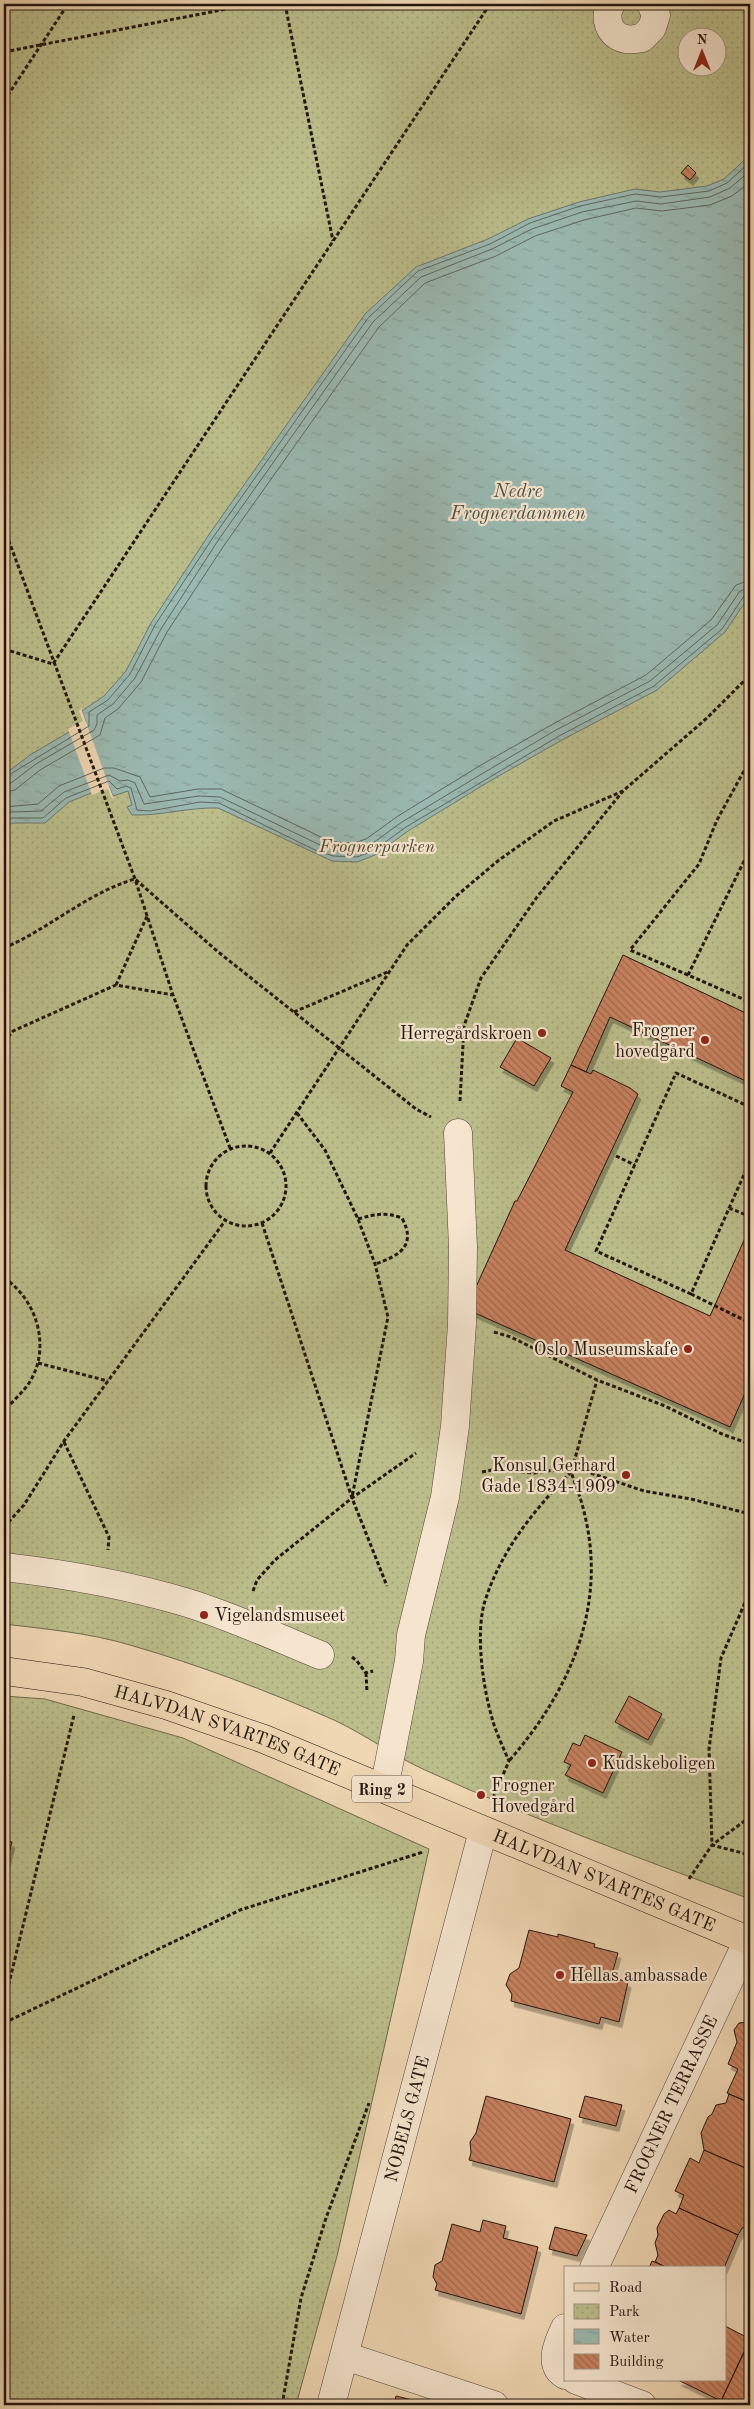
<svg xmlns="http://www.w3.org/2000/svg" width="754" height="2409" font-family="'Old Standard TT',serif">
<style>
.park{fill:url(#park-dots);stroke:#6e6a4c;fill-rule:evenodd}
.water{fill:url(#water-ripples);stroke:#6a7770}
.pier{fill:#efd7b3}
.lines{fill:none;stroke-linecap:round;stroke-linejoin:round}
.shore{stroke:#5e6760;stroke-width:1}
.building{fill:url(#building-back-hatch);stroke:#22150e;filter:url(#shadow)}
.minor-casing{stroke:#554637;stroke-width:29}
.major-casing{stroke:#22150e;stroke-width:29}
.path{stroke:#22150e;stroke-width:3;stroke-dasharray:4 2.5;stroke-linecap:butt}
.minor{stroke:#f5e5ce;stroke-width:28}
.major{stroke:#efd7b3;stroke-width:28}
.poi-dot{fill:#8f2418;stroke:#f5e5ce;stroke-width:2}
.labels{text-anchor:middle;stroke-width:4.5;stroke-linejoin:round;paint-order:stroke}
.shield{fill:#f5e5ce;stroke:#615348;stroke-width:1}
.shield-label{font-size:16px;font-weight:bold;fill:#22150e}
.park-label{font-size:18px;font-style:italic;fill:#504834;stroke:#f5e5ce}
.poi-label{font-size:18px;fill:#22150e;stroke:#f5e5ce;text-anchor:end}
.street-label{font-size:18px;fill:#22150e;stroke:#f5e5ce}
.water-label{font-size:19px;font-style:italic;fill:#4c4e47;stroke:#f5e5ce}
</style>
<defs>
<pattern id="park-dots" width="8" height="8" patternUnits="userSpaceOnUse" patternTransform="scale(1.25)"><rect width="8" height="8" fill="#bbbe8b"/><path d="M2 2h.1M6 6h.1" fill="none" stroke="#a0a277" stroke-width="1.8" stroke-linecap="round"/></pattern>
<pattern id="water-ripples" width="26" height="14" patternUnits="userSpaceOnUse" patternTransform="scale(1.25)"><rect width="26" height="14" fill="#9ab9b1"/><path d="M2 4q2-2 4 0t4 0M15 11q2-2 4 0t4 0" fill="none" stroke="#849e97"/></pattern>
<pattern id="building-back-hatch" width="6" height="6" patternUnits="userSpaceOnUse" patternTransform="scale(1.25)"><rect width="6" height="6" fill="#c7815e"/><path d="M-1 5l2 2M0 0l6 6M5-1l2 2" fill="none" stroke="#a1684c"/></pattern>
<filter id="shadow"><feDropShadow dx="3" dy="5.5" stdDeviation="0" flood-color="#0004"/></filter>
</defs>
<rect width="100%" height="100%" fill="#efd7b3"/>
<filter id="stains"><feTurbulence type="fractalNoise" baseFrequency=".004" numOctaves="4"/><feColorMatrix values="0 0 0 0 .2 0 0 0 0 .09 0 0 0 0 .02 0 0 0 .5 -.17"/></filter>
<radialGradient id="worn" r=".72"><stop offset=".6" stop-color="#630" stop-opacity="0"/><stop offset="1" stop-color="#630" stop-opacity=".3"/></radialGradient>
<path class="park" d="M4 4H750V1899C641 1859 532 1819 425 1770 394 1756 366 1735 334 1720 268 1691 199 1665 130 1645 90 1633 46 1629 4 1624ZM686 38H716V68H686Z
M4 1696 45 1699 183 1738 429 1849 337 2256 296 2405H4Z"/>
<path class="water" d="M750 155V595L725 632 657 690 562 740 490 781 408 831 375 855 357 862 332 861 218 808C189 807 161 816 132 815L127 807 132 805 128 791 113 796 109 786 69 802 45 823H13L4 827V775L30 755 86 722 82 711 104 696 126 671 151 623 210 533 365 314 416 267 488 239 528 219 579 202 635 189 660 192 707 186 724 179Z"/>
<path class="pier" d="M81 708 109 786 114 799 111 797 108 789 92 795 68 729 83 721 79 711Z"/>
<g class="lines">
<path class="shore" d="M4 778 89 726V712L108 700 130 674 155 625 214 536 368 318 418 271 490 244 530 223 580 206 635 194 661 197 709 191 727 183 750 162
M4 785 11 783 36 764 94 730 97 724V715L113 704 135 678 161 629 219 539 373 322 421 277 492 249 532 229 582 212 636 201 661 204 710 197 730 188 750 171
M4 792 15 790 40 770 100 735 105 718 118 709 141 682 167 632 225 544 379 327 425 283 496 256 535 236 584 220 636 208 662 211 710 205 732 196 750 182
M4 807 38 804 59 786 104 768H114L140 777 150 797 198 789H221L321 837 336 842 354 843 366 839 398 816 481 765 553 724 646 675 711 620 736 585 750 580
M4 815 12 812 41 811 64 792 109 775 120 781 128 780 135 783 144 804 199 796 220 797 318 844 334 850 355 851 370 845 402 822 485 772 556 730 650 681 717 625 740 591 750 587
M4 822 12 818H43L66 798 109 781 117 789 126 786 131 788 137 810 150 811 200 802 219 803 315 850 333 856 357 857 373 851 406 827 559 736 654 686 722 629 744 596 750 593"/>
</g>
<path class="building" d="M688 165 696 173 690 180 681 173Z
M623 955 750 1015V1083L610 1017 586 1072 571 1065Z
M517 1038 551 1058 534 1086 500 1067Z
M571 1065 591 1074 593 1070 630 1088 638 1094 565 1250 710 1316 750 1227V1382L730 1427 466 1309 515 1201H517L573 1092 561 1086Z
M629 1696 662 1714 648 1740 615 1722Z
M585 1735 622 1752 603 1793 565 1775 571 1765 564 1762 573 1743 580 1746Z
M4 1840 12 1842 4 1872Z
M529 1930 558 1937V1934L595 1944 594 1947 618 1953 611 1977 628 1982 619 2022 601 2017 599 2024 511 2001 512 1994 506 1985 510 1974 519 1968Z
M750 2014V2103L727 2093 738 2069 728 2064 737 2042 734 2030 739 2023 747 2022Z
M729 2094 750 2103V2170L704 2150 701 2133 708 2117 712 2114 716 2105 726 2103Z
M486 2096 571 2119 554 2182 469 2160 471 2153 470 2142 476 2133Z
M585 2096 622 2105 616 2126 579 2117Z
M704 2150 750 2170V2222L748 2226 742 2228 738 2235 679 2208 684 2195 675 2191 690 2158 699 2163Z
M679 2208 738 2235 724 2268H668L655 2262 658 2255 655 2243 658 2235 657 2228 664 2214 669 2210 676 2214Z
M483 2220 506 2226 503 2238 538 2247 521 2314 435 2290 437 2284 433 2277 435 2265 442 2261 452 2224 480 2232Z
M555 2227 587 2235 577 2256 549 2249Z
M652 2261 655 2262 668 2268H649Z
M725 2326 750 2339 721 2401 678 2380H725Z
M749 2342 750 2405H726L720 2402 721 2401Z
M396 2396 433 2405H394Z"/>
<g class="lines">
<defs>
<g id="minor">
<path d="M611 4C603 17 609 36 626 39 631 40 637 39 642 38L652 28 656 15 651 4"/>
<path d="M4 1567C66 1574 128 1585 188 1603 233 1617 276 1637 320 1655"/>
<path d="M384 1789 409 1661 411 1635 445 1497 455 1426 462 1324 463 1247 458 1133"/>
<path id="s1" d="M594 2268 748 1940"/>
<path d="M565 2328C559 2341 547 2365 565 2375"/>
<path d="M345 2356 494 2405"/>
<path d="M576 2380 642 2405"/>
<path id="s2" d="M331 2405 483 1831"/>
</g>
<g id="major">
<path id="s3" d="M4 1671 83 1682 166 1705 264 1739 750 1941"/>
</g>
</defs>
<use href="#minor" class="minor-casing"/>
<use href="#major" class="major-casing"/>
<path class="path" d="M285 4 333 241
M4 52 252 4
M4 101 68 4
M4 528 135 879 173 995 230 1148
M4 649 53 664 490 4
M750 849 688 975 750 1002
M4 948C49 929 87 893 135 879L217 951 416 1109 431 1117
M750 957V958
M688 975 630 950 699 864 717 820 750 760
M116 985 148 914
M294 1012 390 971
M4 1042 13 1031 116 985 173 995
M460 1101 464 1026 481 978 537 897 623 791
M750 1107 676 1073 596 1251 691 1294 750 1161
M297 1113 325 1150 358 1219 375 1264 388 1317 352 1497
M206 1186a40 40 0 1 1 80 0a40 40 0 1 1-80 0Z
M270 1153 407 945 455 897 499 860 554 821 623 791 707 718 750 675
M616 1156 635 1165
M729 1208 749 1216
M358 1219C375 1214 386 1212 402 1218 417 1246 399 1256 375 1264
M262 1223 352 1498 387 1586
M4 1278C41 1302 54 1359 21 1393 16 1398 11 1405 4 1408
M691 1294 750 1323
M494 1332 511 1337 597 1380 665 1406 722 1434 750 1444
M38 1363 108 1381
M64 1442 109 1537 108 1550
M572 1469 597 1380
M482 1472 492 1470 535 1473 573 1467 644 1491 691 1499 750 1514
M4 1527 24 1505 64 1441 225 1221
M253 1591 257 1580 275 1560 352 1498 416 1453
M750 1591 721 1658 709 1749 712 1845 750 1855
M352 1657 357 1661 366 1673 373 1671
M366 1673 367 1692
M493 1798 509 1761C503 1747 496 1733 492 1718 483 1687 475 1633 485 1601 501 1550 535 1509 571 1472 576 1486 582 1501 585 1516 607 1608 569 1692 509 1761
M689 1879 712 1845 750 1817
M4 2004 74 1715
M4 2023 240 1910 423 1852
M282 2405 301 2298 326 2218 369 2103"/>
<use href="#minor" class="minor"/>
<use href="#major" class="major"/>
</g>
<g class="poi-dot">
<circle cx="542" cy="1033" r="5"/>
<circle cx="705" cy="1040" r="5"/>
<circle cx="688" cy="1349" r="5"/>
<circle cx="626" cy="1475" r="5"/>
<circle cx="204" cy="1615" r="5"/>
<circle cx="592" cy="1763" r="5"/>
<circle cx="481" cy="1795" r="5"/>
<circle cx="560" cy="1975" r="5"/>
</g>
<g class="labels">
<rect class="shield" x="352" y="1775.5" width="60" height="27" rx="4"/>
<g class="shield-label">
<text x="382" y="1795">Ring 2</text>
</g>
<g class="park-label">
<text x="377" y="852">Frognerparken</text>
</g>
<g class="poi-label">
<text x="695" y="1036">Frogner<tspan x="695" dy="21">hovedgård</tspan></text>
<text x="532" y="1039">Herregårdskroen</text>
<text x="678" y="1355">Oslo Museumskafe</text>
<text x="616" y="1471">Konsul Gerhard<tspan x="616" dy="21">Gade 1834-1909</tspan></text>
<text x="214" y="1621" text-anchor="start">Vigelandsmuseet</text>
<text x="602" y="1769" text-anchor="start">Kudskeboligen</text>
<text x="491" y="1791" text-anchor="start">Frogner<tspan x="491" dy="21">Hovedgård</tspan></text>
<text x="570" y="1981" text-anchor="start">Hellas ambassade</text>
</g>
<g class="street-label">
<text dy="6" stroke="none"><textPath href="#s3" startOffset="232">HALVDAN SVARTES GATE</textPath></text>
<text dy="6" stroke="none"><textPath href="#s3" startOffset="638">HALVDAN SVARTES GATE</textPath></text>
<text dy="6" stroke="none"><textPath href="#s1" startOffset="181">FROGNER TERRASSE</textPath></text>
<text dy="6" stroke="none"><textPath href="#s2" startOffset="296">NOBELS GATE</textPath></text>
</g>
<g class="water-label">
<text x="518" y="497">Nedre<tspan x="518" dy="22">Frognerdammen</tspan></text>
</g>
</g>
<rect width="754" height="2409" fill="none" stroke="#efd7b3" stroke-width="20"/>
<rect x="5" y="5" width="744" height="2399" fill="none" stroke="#22150e" stroke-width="2.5"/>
<rect x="10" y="10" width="734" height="2389" fill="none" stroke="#22150e"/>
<rect x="564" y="2266" width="162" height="115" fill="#f5e5ce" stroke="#a19281"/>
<rect x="574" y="2283" width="25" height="8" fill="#efd7b3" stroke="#a19281"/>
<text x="609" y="2292" font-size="15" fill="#22150e">Road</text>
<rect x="574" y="2304" width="25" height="15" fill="url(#park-dots)" stroke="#a19281"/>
<text x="609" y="2316" font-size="15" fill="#22150e">Park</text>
<rect x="574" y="2329" width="25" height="15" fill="url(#water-ripples)" stroke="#a19281"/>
<text x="609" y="2342" font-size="15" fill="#22150e">Water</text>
<rect x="574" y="2354" width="25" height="15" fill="url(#building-back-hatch)" stroke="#a19281"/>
<text x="609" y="2366" font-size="15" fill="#22150e">Building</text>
<g transform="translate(702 52)"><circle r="24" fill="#f5e5ce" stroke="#a19281"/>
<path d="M0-4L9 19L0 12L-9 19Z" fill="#8f2418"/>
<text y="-8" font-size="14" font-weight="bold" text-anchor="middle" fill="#22150e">N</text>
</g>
<rect width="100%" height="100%" filter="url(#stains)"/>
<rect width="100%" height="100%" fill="url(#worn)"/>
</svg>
